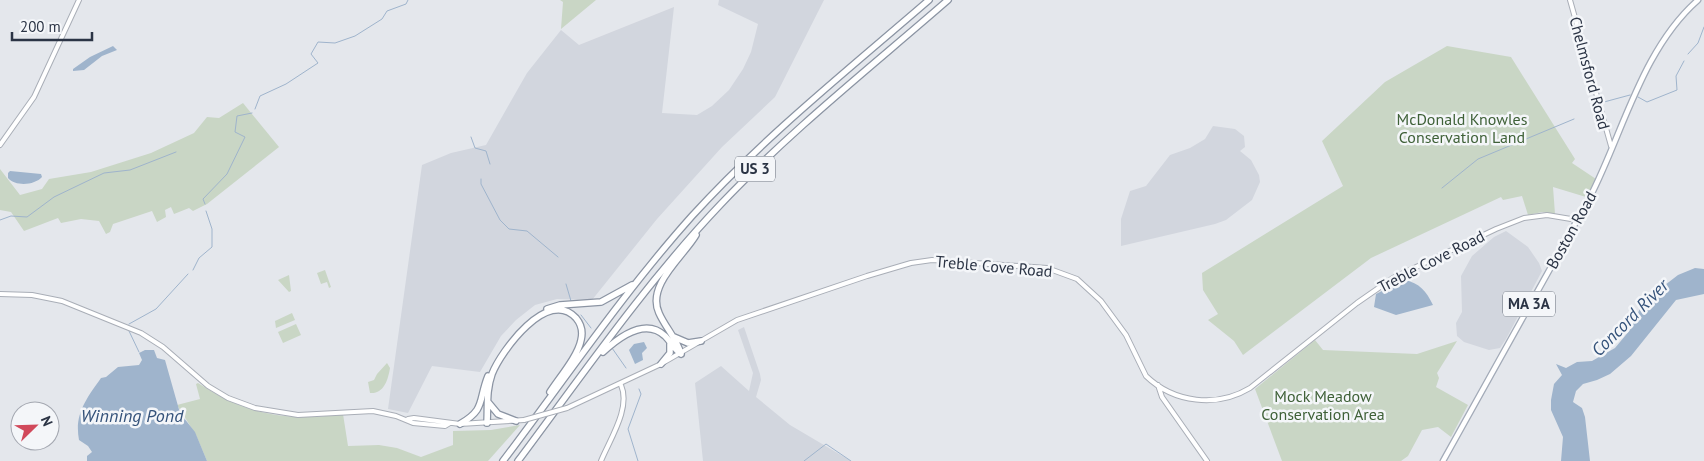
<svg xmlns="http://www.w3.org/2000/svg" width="1704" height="461" font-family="'PT Sans',sans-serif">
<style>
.built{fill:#d2d6de}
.green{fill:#c9d6c5}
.water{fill:#9fb4cc}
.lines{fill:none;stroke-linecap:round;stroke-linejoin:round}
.stream{stroke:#9fb4cc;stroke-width:1}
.secondary-casing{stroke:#a9aeb7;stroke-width:6}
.primary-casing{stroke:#a3abb8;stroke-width:7}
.motorway-casing{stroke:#8b94a3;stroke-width:8}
.secondary{stroke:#fff;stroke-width:4}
.primary{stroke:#fff;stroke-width:4.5}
.motorway{stroke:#fff;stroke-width:5.5}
.secondary-bridge-casing{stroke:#a9aeb7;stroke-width:6;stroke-linecap:butt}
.secondary-bridge{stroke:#fff;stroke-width:4}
.labels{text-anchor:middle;stroke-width:5;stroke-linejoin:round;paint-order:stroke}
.shield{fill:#f4f6f9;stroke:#676e7b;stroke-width:1}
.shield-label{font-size:15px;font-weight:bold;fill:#2b3445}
.street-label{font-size:16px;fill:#2b3445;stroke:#f4f6f9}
.park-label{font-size:16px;fill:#3f6138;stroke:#f4f6f9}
.water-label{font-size:18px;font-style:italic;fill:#34527a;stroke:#f4f6f9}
</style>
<rect width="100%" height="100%" fill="#e4e7ec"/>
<path class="built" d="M719 0H824L775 97 722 147 657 219 592 300 557 299 535 305 516 320 501 336 480 372 432 366 408 413 388 409 422 165 451 153 486 145 527 73 561 30 579 45 674 7 662 113 697 115 712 106 729 90 743 69 751 52 758 24 718 5Z
M1213 126 1235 129 1244 136 1245 147 1240 151 1251 160 1259 175 1260 182 1252 200 1226 220 1215 224 1121 246V219L1130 191 1146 186 1170 155 1190 148 1205 139Z
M1506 231 1528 247 1539 263 1542 271 1506 339 1500 348 1489 350 1464 342 1457 336 1456 323 1462 312 1461 276 1472 256 1494 237Z
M744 327 760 374 761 380 756 397 790 425 851 461H703L695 383 721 366 749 391 753 373 738 330Z"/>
<path class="green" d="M560 0H596L561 29 563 2Z
M1447 46 1511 57 1575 159 1572 163 1596 179 1586 197 1553 187 1555 214 1542 212 1528 215 1522 196 1503 200 1501 197 1371 258 1243 355 1234 341 1208 320 1218 314 1203 290 1202 273 1343 186 1322 141 1385 82Z
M243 103 279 147 207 204 193 211 189 208 174 214 171 207 165 210 166 217 157 222 152 211 113 224 110 232 106 234 99 221 81 219 61 223 58 218 24 231 11 212 0 210V169L20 195 42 189 49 179 91 172 151 153 194 133 207 117 219 118Z
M325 270 331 287 329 288 327 282 321 284 317 273Z
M289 275 291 291 289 292 278 280Z
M292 313 295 320 276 328 275 321Z
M296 324 301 335 283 343 278 332Z
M1315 340 1323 350 1417 354 1457 341 1437 373 1439 378 1436 387 1468 405 1451 437 1438 427 1422 430 1408 456 1401 461H1282L1255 389Z
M387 363 390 368C388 380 384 394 370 393L368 382 374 380 377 374Z
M198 383C247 415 286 422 343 414L348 446 379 445 397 448 421 457 453 445V431L491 430 520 425 488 461H207L196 435 177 405 200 399 196 384Z"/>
<path class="water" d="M113 46 117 50 102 56 84 70 73 71V69L90 57Z
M10 171 41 174 42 177C35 185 16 187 8 178V173Z
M1695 268 1704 269V294L1676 300 1631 356 1610 374 1597 380 1583 384 1576 391 1573 402 1582 408 1585 417 1590 461H1561L1563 437 1551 410V400L1554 384 1562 375 1556 364 1566 368 1577 362 1592 361 1615 348 1630 330 1643 302 1678 275Z
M1404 280C1420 283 1426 291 1433 305L1396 315 1374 307 1376 294Z
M644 342 647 348 642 353 643 360 635 364 629 350 634 344Z
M145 350H154L157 358 165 360 180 413 195 432 207 461H87V456L92 452 88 446 79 440C74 414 87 398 101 378L106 377 118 367 139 365 142 360 139 353Z"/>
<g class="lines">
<path class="stream" d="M1688 54 1698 43 1704 27
M1638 97 1647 102 1677 90 1676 76 1684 61
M1604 102 1630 95
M255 109 260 96 286 84 318 63 311 54 318 42 335 43 355 36 382 19 387 11 406 4 408 0
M471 137 475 148 486 151 490 164
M481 179V184L500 220 509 229 527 231 558 257
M1442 188 1478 159 1574 119
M205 204 203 199 227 174 245 137 235 132 237 116 252 113
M0 220 11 216 27 217 54 197 104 173 130 170 176 152
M193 270 199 258 212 247V229L206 211
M566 284 571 301
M581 315 591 328
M129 324 156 309 188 274
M129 331 139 352
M612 348 626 368
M638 461 628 429 641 394 639 389
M804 461 826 444 851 461"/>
<defs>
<path id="secondary" d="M1570 0 1611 146
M0 145 34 97 79 0
M0 294 32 295 62 301 141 333 163 347 208 386 228 398 255 408 298 415 373 411 396 416 413 423 445 426 450 423
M1158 385 1162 397 1207 461
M567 408 661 364 737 320 867 276 911 263 932 260 1047 268 1077 279 1101 301 1126 335 1146 376C1174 403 1217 408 1250 388L1357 303 1393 278 1496 229 1524 218 1547 215 1577 220
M408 419 414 418 460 424 524 420
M601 461C610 439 631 408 621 385"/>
<path id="primary" d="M1443 461 1590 197C1623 133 1642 49 1698 0"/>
<path id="motorway" d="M547 309 560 305 601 302 632 285
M674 337 688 343 701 341
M603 352C618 338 645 317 665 336 671 342 674 349 681 354
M681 354C677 339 665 327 659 313 646 285 684 256 696 235
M661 364 670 353V344
M488 402 498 414 516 421
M487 423C488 405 486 391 492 374 501 351 548 287 576 318 581 324 583 332 581 340 578 356 559 378 550 392
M460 424C486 409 478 401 488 376
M503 461C565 379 623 293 692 216 764 137 848 70 929 0
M518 461C583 374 645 284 720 205 790 131 871 67 948 0"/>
</defs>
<use href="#secondary" class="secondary-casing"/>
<use href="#primary" class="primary-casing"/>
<use href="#motorway" class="motorway-casing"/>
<use href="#secondary" class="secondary"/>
<use href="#primary" class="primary"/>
<use href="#motorway" class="motorway"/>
<defs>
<path id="secondary-bridge" d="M524 420 567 408"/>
</defs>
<use href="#secondary-bridge" class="secondary-bridge-casing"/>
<use href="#secondary-bridge" class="secondary-bridge"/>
</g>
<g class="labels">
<g class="shield">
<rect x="735" y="156.5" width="40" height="25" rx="4"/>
<rect x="1503" y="291.5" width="52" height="25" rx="4"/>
</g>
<g class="shield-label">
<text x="755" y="174">US 3</text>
<text x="1529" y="309">MA 3A</text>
</g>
<g class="street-label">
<text transform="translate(1590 73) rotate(75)" y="6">Chelmsford Road</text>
<text transform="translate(1571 230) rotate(-61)" y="6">Boston Road</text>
<text transform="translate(1431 261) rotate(-27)" y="6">Treble Cove Road</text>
<text transform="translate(994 266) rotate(5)" y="6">Treble Cove Road</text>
</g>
<g class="park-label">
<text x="1462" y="125">McDonald Knowles<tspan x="1462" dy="18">Conservation Land</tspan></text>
<text x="1323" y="402">Mock Meadow<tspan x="1323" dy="18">Conservation Area</tspan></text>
</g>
<g class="water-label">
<text transform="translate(1630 318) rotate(-45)" y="6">Concord River</text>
<text x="132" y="422">Winning Pond</text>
</g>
</g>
<g transform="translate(35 426) rotate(67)"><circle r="24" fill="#f4f6f9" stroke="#a4a8b1"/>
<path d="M0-4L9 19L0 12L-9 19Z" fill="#d1495b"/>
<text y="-8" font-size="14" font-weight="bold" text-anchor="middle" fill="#2b3445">N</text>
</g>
<path d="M12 32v8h80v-8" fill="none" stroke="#2b3445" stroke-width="2.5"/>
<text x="20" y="32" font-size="15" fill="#2b3445" stroke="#f4f6f9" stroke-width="4" paint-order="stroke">200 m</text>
</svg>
